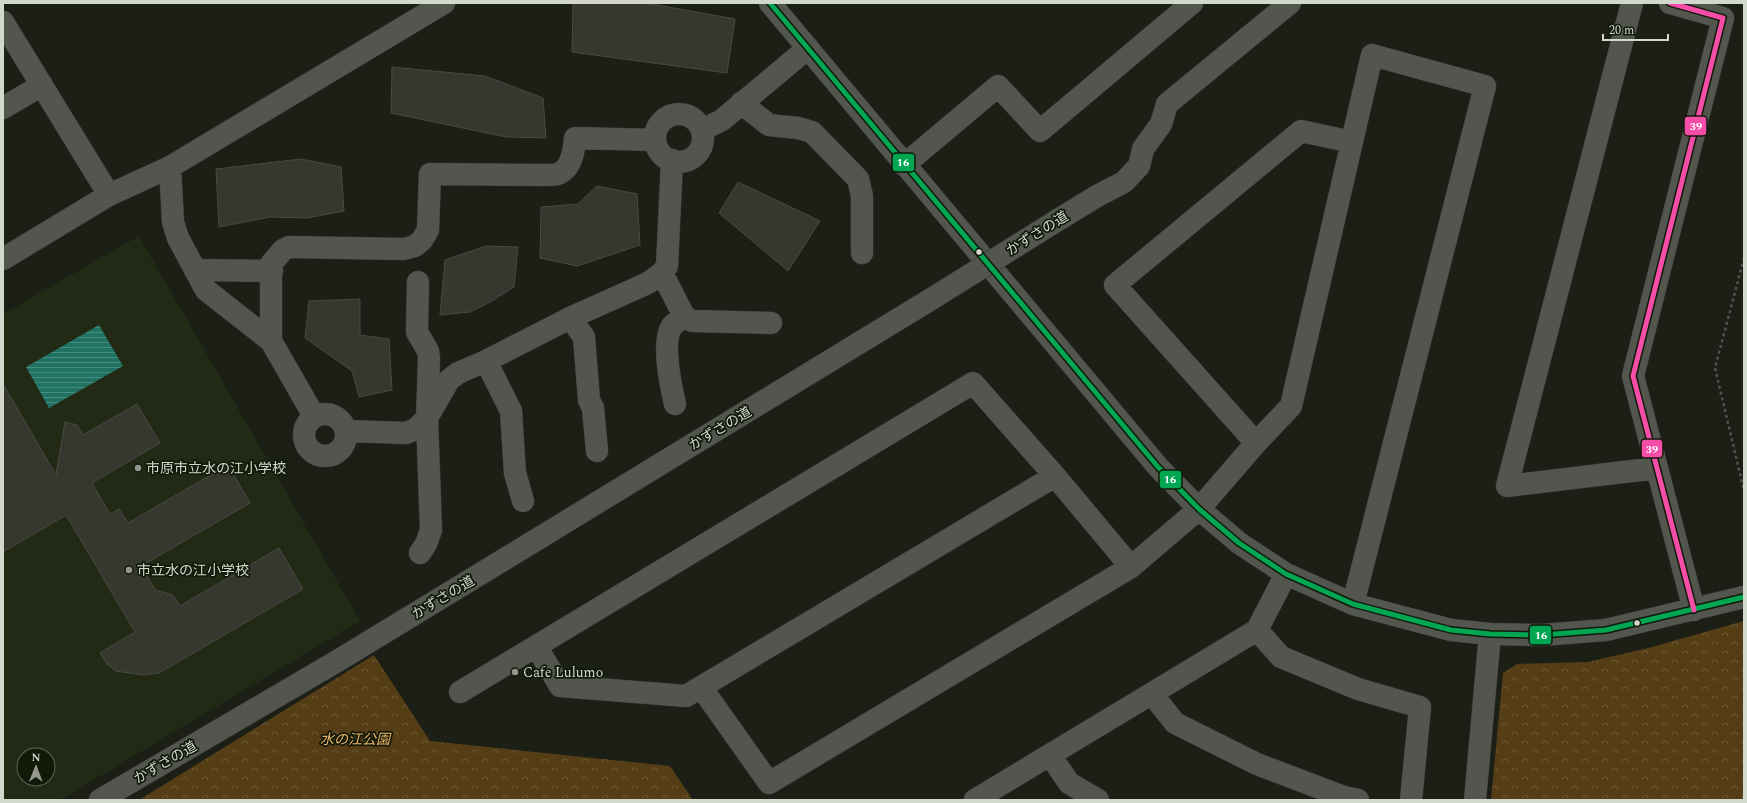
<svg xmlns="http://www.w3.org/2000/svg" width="1747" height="803" font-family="Spectral,'Noto Sans JP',serif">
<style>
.built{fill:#222a15;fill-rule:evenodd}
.park{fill:url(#park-crowns)}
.water{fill:url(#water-rules)}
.building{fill:#363830;stroke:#494a42}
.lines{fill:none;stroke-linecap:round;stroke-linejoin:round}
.minor-casing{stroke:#363a33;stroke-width:23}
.path{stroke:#51544d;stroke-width:2.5;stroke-dasharray:3 3;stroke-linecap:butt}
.minor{stroke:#52564e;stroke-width:22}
.minor-bridge-casing{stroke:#363a33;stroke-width:23;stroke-linecap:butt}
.minor-bridge{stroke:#52564e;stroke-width:22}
.bus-1-casing{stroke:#121909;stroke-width:8}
.bus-2-casing{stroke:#121909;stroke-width:8}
.bus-1{stroke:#00a651;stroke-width:5}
.bus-2{stroke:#f54da8;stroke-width:5}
.bus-dot{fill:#d3d8cd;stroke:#121909;stroke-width:1.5}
.poi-dot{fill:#93978d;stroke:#121909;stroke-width:1.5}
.labels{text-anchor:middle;stroke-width:3.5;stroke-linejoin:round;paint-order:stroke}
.street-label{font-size:14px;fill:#d3d8cd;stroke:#121909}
.poi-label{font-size:14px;fill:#d3d8cd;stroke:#121909;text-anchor:start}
.park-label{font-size:14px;font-style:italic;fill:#ebb665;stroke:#121909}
.line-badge{stroke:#121909;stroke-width:1.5}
.badge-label{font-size:11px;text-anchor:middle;font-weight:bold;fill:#fff}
</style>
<defs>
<pattern id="park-crowns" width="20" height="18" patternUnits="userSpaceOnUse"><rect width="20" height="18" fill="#553d15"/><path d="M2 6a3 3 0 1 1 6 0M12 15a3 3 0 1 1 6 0" fill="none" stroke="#6d5836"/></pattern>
<pattern id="water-rules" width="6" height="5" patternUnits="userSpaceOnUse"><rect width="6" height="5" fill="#207263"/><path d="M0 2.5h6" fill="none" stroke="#4a8c7f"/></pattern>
</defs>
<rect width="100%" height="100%" fill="#1b1f16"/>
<path class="built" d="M139 236 360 621 60 800H3V314ZM24 755H48V779H24Z"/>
<path class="park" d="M1744 621V800H1491L1503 673 1517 664 1588 662 1648 648Z
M374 655 430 741 670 766 693 800H139Z"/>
<path class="water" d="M99 325 123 366 49 408 26 367Z"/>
<path class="building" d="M573 3H646L735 19 727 73 572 52Z
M392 67 485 76 543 98 546 138 506 137 391 113Z
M301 159 341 167 344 211 307 218 270 217 219 227 216 169Z
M738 182 820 221 788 271 719 213Z
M597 186 637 194 640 245 577 266 540 258 541 207 578 204Z
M486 246 518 247 514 287 492 301 470 312 440 315 445 260Z
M360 299V335L389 339 392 390 359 397 352 371 305 338 309 301Z
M3 384 56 475 65 422 77 425 83 435 137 404 160 443 92 483 110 514 119 509 128 523 228 465 250 503 141 566 155 590 173 595 180 606 279 548 303 589 159 673 143 675 116 671 107 664 100 653 135 632 66 515 3 552Z"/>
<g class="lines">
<defs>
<path id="minor" d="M770 3 1158 467 1199 509 1239 543 1286 574 1353 604 1451 630 1490 634 1542 635 1606 630 1744 597
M1632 3 1507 486 1657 468
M1670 3 1723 18 1633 376 1694 610
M3 22 109 195
M741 103 769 125 798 128 812 132 858 179 862 196V253
M3 108 42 85
M655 138a24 24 0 1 1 48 0a24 24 0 1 1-48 0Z
M702 130 722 120 808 48
M904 165 998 86 1040 131 1192 3
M170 167 173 222 178 238 206 290 271 341 314 416
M1053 223 1097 196 1124 182 1139 166 1143 149 1161 124 1167 104 1290 3
M3 259 109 195 170 167 444 3
M195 270 272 271
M662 273 684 316 692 321 771 323
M418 282 417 332 428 351 429 358 427 418 431 530 426 544 420 553
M570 318 584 337 589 400 593 408 597 451
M271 341V264L283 250 289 247 404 249 415 246 422 240 428 230 430 174 547 175C551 175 557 175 560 173 572 167 574 150 575 138L655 140
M486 361 511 411 515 473 523 501
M675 404C671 387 661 341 672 326 676 322 681 319 684 316
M304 435a21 21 0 1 1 42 0a21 21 0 1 1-42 0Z
M347 431 406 433 416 429 427 418 449 380 458 373 486 361 570 318 648 283 662 273 667 266 672 160
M1256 443 1115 285 1301 131 1352 142
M1286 574 1257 630 1281 657 1358 689 1420 707 1411 800
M536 646 560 686 686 696 1055 476 1131 567
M701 687 769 783 1131 567 1199 509 1256 443 1291 406 1372 55 1485 86 1353 604
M460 692 973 383 1055 476
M1152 694 1175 723 1257 764 1344 797 1358 800
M1050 755 1069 783 1098 800
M100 800 339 660 933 298
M975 800 1257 630
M1475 800 1490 634"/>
</defs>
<use href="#minor" class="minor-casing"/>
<path class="path" d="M1744 258 1715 368 1744 491"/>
<use href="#minor" class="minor"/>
<defs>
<path id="minor-bridge" d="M933 298 1053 223"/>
</defs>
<use href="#minor-bridge" class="minor-bridge-casing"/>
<use href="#minor-bridge" class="minor-bridge"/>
<defs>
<path id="bus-1" d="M770 3 1158 467 1199 509 1239 543 1286 574 1353 604 1451 630 1490 634 1542 635 1606 630 1744 597"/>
<path id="bus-2" d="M1670 3 1723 18 1633 376 1694 610"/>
</defs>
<use href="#bus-1" class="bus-1-casing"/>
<use href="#bus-2" class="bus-2-casing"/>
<use href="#bus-1" class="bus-1"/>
<use href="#bus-2" class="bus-2"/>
</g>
<g class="bus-dot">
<circle cx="979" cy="252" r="3.5"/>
<circle cx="1637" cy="623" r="3.5"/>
</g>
<g class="poi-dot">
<circle cx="138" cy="468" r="4"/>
<circle cx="129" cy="570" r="4"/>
<circle cx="515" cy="672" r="4"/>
</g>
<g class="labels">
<g class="street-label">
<text transform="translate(1037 233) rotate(-32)" y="5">かずさの道</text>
<text transform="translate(720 428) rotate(-31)" y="5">かずさの道</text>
<text transform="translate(443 597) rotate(-31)" y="5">かずさの道</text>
<text transform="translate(165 762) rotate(-30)" y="5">かずさの道</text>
</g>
<g class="poi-label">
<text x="146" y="473">市原市立水の江小学校</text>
<text x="137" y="575">市立水の江小学校</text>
<text x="523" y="677">Cafe Lulumo</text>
</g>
<g class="park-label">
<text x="355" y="744">水の江公園</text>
</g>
</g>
<g class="line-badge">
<rect x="1684" y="116" width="23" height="20" rx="4" fill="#f54da8"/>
<rect x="892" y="153" width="23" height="19" rx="4" fill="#00a651"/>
<rect x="1641" y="439" width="22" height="19" rx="4" fill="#f54da8"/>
<rect x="1159" y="470" width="23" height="19" rx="4" fill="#00a651"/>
<rect x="1529" y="625" width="23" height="20" rx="4" fill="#00a651"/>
</g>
<g class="badge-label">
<text x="1696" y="130">39</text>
<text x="903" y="166">16</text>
<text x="1652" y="453">39</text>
<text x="1170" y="483">16</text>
<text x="1541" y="639">16</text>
</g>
<rect width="1747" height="803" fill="none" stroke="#d3d8cd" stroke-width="8"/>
<g transform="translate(36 767) rotate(1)"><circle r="19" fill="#121909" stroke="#5f6557"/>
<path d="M0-3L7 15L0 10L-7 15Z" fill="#93978d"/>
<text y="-6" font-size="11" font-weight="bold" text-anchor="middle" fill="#d3d8cd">N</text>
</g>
<path d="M1603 34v6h65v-6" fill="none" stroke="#d3d8cd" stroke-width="2"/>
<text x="1609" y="34" font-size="12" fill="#d3d8cd" stroke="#121909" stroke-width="3" paint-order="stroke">20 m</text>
</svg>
